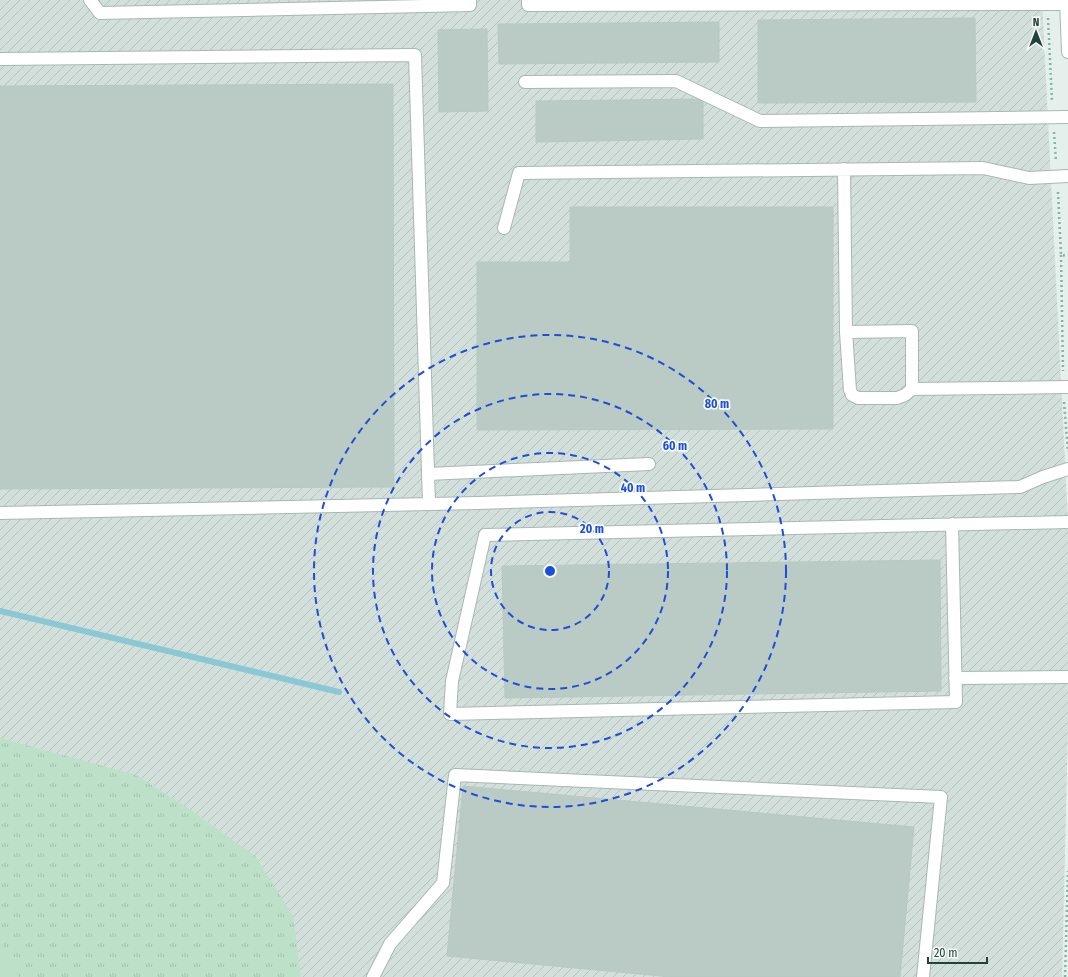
<svg xmlns="http://www.w3.org/2000/svg" width="1068" height="977" font-family="'Fira Sans Condensed',sans-serif">
<style>
.industrial{fill:url(#industrial-furrows)}
.grass{fill:url(#grass-tufts)}
.park{fill:#bde1c8}
.lines{fill:none;stroke-linecap:round;stroke-linejoin:round}
.stream{stroke:#8bc8d6;stroke-width:6}
.building{fill:#bacac4;stroke:#b7c9c2}
.minor-casing{stroke:#a7b8b3;stroke-width:14}
.path{stroke:#84b4a6;stroke-width:2.5;stroke-dasharray:2 3;stroke-linecap:butt}
.minor{stroke:#fff;stroke-width:12}
.ring{fill:none;stroke:#1d4ed8;stroke-width:2;stroke-dasharray:7 5}
.centre{fill:#1d4ed8;stroke:#f6fbf8;stroke-width:2}
.ring-label{font-size:12px;text-anchor:middle;font-weight:bold;fill:#1d4ed8;stroke:#f6fbf8;stroke-width:3.5;stroke-linejoin:round;paint-order:stroke}
</style>
<defs>
<pattern id="industrial-furrows" width="10" height="10" patternUnits="userSpaceOnUse"><rect width="10" height="10" fill="#d3dfda"/><path d="M-1 1l2-2M0 10L10 0M9 11l2-2" fill="none" stroke="#b5c1bc"/></pattern>
<pattern id="grass-tufts" width="24" height="20" patternUnits="userSpaceOnUse"><rect width="24" height="20" fill="#bde1c8"/><path d="M3 7l-1-3M5 7V3M7 7l1-3M15 17l-1-3M17 17v-4M19 17l1-3" fill="none" stroke="#a2c2ad"/></pattern>
</defs>
<rect width="100%" height="100%" fill="#e5efeb"/>
<path class="industrial" d="M0 0H1042L1068 522V726L1062 977H0Z"/>
<path class="grass" d="M0 738 136 775 191 810 256 857 293 916 301 977H0Z"/>
<path class="park" d="M0 940 19 977H0Z"/>
<g class="lines">
<path class="stream" d="M0 611 339 692"/>
</g>
<path class="building" d="M975 18 976 102 758 103V20Z
M719 22V62L499 64 498 24Z
M487 29 488 111 439 112 438 30Z
M393 84 394 487 0 489V86Z
M703 99V139L536 142V101Z
M570 207H833V429L477 430V262H570Z
M940 560 941 691 505 698 502 566Z
M463 786 914 827 900 977H671L447 956Z"/>
<g class="lines">
<defs>
<path id="minor" d="M90 0 100 13 470 5V0
M528 0V5L1066 4
M1066 0 1068 52
M0 59 415 55 429 504
M525 82 676 81 760 121 1068 117
M844 169 846 332 912 331V389L1068 387
M504 228 519 173 983 168 1029 178 1068 176
M846 332 850 390 852 395 858 398H897L905 395 912 389
M428 474 649 464
M0 513 478 503 1020 487 1043 477 1068 469
M952 524 956 702 450 714 452 681 485 535 1068 522
M955 678 1068 677
M373 977 390 944 443 883 455 775 941 797 923 977"/>
</defs>
<use href="#minor" class="minor-casing"/>
<path class="path" d="M1048 18 1052 101
M1054 132 1056 161
M1058 192 1061 255 1068 256
M1061 255 1063 371
M1064 402 1068 452
M1065 977 1068 871"/>
<use href="#minor" class="minor"/>
</g>
<g class="ring">
<circle cx="550" cy="571" r="59"/>
<circle cx="550" cy="571" r="118"/>
<circle cx="550" cy="571" r="177"/>
<circle cx="550" cy="571" r="236"/>
</g>
<circle cx="550" cy="571" r="6" class="centre"/>
<g class="ring-label">
<text x="717" y="408">80 m</text>
<text x="675" y="450">60 m</text>
<text x="633" y="492">40 m</text>
<text x="592" y="533">20 m</text>
</g>
<g transform="translate(1036 32)" stroke="#f6fbf8" stroke-width="3" paint-order="stroke">
<path d="M0-3L7 15L0 10L-7 15Z" fill="#23423b"/>
<text y="-6" font-size="11" font-weight="bold" text-anchor="middle" fill="#23423b">N</text>
</g>
<path d="M928 957v6h59v-6" fill="none" stroke="#23423b" stroke-width="2"/>
<text x="934" y="957" font-size="12" fill="#23423b" stroke="#f6fbf8" stroke-width="3" paint-order="stroke">20 m</text>
</svg>
